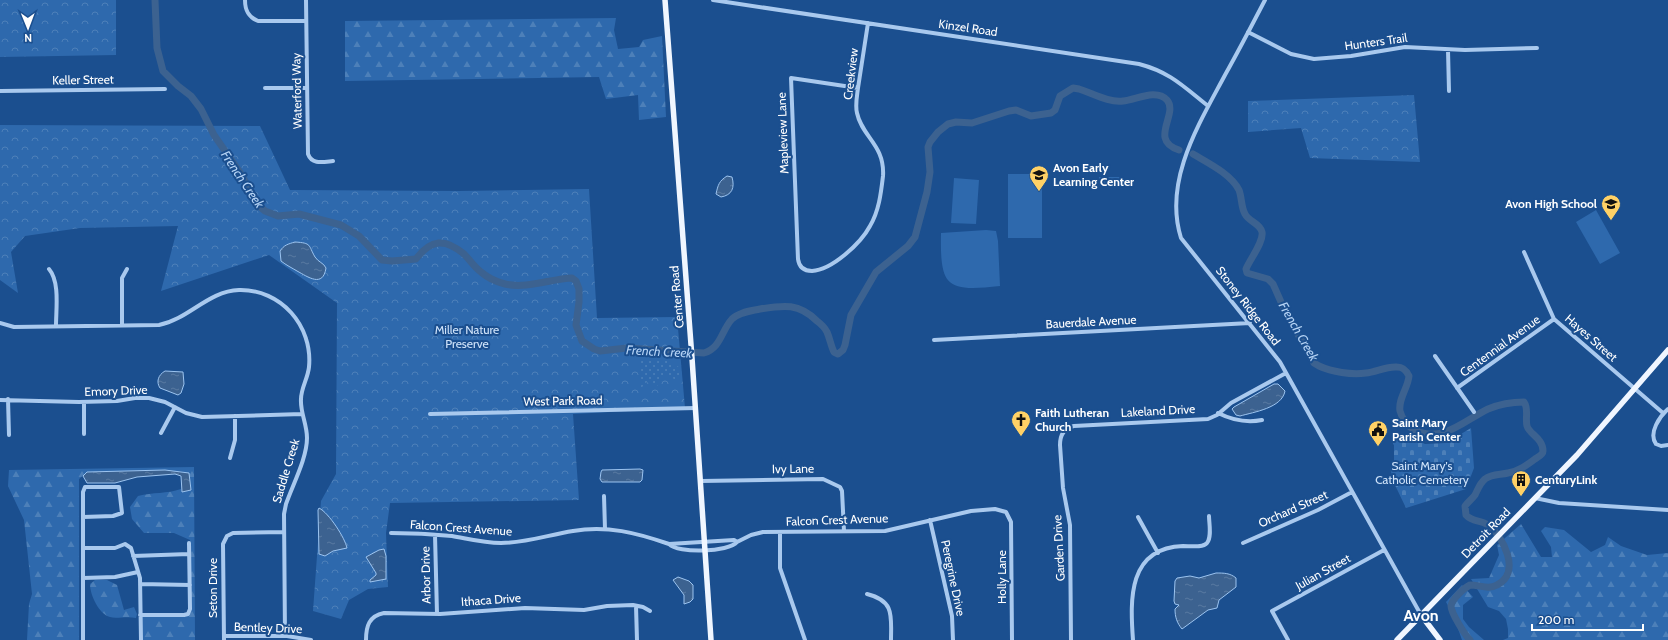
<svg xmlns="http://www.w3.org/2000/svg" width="1668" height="640" font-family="Cabin,sans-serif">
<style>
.grass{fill:#2e69ad}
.forest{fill:url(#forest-firs)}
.cemetery{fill:url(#cemetery-stones)}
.park{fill:url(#park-crowns)}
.garden{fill:url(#garden-dots)}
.water{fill:url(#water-ripples);stroke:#9cc4f0}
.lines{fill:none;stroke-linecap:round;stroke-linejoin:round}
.river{stroke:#3c6290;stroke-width:7}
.minor{stroke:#a9c9ee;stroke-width:4}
.major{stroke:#f0f6ff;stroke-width:5.5}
.labels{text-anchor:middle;stroke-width:4;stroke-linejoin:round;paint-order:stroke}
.street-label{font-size:12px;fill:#fff;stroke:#1b4f8f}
.poi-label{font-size:12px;font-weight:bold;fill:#fff;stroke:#1b4f8f;text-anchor:start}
.park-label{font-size:12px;fill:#cfe3fa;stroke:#1b4f8f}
.water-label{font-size:13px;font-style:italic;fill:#b5d3f5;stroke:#1b4f8f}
.district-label{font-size:16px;font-weight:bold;fill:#fff;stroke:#1b4f8f}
</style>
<defs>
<pattern id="forest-firs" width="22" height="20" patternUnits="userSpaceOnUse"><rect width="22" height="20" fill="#2e69ad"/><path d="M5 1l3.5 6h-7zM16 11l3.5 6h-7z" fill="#4d80b9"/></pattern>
<pattern id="cemetery-stones" width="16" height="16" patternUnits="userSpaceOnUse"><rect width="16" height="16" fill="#2e69ad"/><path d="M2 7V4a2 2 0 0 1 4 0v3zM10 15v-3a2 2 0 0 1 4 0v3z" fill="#4d80b9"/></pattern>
<pattern id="park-crowns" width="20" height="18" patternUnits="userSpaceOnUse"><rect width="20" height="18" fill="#2e69ad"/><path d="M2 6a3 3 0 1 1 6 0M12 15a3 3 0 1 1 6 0" fill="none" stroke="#4d80b9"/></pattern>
<pattern id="garden-dots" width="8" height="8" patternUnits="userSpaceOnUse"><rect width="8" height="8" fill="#2e69ad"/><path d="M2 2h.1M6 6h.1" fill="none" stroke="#4d80b9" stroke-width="1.8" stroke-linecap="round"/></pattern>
<pattern id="water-ripples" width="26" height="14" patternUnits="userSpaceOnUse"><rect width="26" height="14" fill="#3c6290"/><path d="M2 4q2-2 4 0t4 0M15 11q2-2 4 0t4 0" fill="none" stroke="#597aa1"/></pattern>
</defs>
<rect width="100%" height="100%" fill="#1b4f8f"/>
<path class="grass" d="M1008 174H1042V238H1008Z
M954 178 979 180 976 224 951 223Z
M1596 210 1620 253 1600 264 1576 222Z
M986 230 996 231 998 241 1000 286C946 292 940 287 941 233Z"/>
<path class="forest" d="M616 18 614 30 618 49 639 47 643 40 662 36 666 117 639 120 638 95 606 99 599 77 345 81V21Z
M194 467 195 640H143L141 617 189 615 191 593 190 540 174 533H144L132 519 130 507 138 496C153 492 167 494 181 489L182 492 191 490V484L184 472 165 470 87 472 79 479V640H27L29 604 32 594 24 520 8 486 9 470Z
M1521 524 1541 557H1552L1551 547 1541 531 1545 527 1564 530 1591 552 1605 545 1608 537 1621 546 1647 555 1668 553V640H1503L1508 638V629L1506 619 1499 611 1488 607 1471 579 1489 578 1499 555 1497 545Z
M95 580H107L117 585 124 610 134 607 137 614 136 618C127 616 116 619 110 617 99 614 90 595 90 584Z
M1462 585 1473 597 1463 605V619L1469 627 1484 640H1462L1454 617 1446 602Z"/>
<path class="cemetery" d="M1471 428 1474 468 1466 489 1406 508 1394 483 1390 468 1394 467V445L1393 444 1392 436H1408L1425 444 1446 443Z"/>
<path class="park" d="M0 0H116V55L0 57Z
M1414 95 1420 162 1310 158 1301 128 1248 132V101Z
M0 125 260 126 290 190 459 191 589 189 597 318 677 317 685 408 573 414 579 500 390 503 386 533 388 587 368 589 349 600 341 619 313 611 321 501 336 474 337 303 269 255 161 291 178 226 80 228 25 236 11 252 18 293 0 280Z
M1099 177H1121L1120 187 1099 184Z"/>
<path class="garden" d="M644 359H665L670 361 680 368 682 374 675 380 668 374 656 387 651 382 649 384 647 382 641 388 639 386 641 383 639 380 640 378V362Z"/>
<path class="water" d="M727 176 732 177C735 188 732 195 721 197L716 194C718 185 719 181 727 176Z
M295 242C312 243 308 245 315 257 318 262 324 263 326 268 323 288 308 277 297 271 292 268 286 265 281 261L280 251C284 245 288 244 295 242Z
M165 371 183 372 184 384 181 393 178 395 160 388C156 382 158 375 165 371Z
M1274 384H1278L1285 391C1282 408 1254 412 1240 416L1236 415 1232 409 1234 407Z
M640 469 643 470 642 480 640 482H602L600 479 601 472 602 470Z
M165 470 189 473 191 490 182 492 181 476 175 474 137 477 115 483H87L83 476 87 472Z
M319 508C329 513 345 538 347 548L333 551 325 556 319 554 318 510Z
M384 549 386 556V579L370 582V580L376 575V573L366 557 379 550Z
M1216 573C1224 573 1230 573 1236 578V587L1219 600 1217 608 1208 610 1182 629C1177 623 1175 617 1175 609L1179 605 1175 604 1174 601 1175 581 1177 578 1190 576 1199 578Z
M678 577 689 581 693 585V599L690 602 684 604V595L673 580Z"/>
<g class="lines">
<path class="river" d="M155 0 157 48 163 71 178 86 191 96 201 109 214 135 241 174 258 205 265 211 278 216 299 214 341 225 359 236 382 260 392 261 416 259C431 239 445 238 464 254 470 260 474 267 481 272 488 278 497 282 505 284 526 289 551 279 572 278L576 281 579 289V302L576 325 582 341 594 349 600 351 627 348 704 353C721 348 721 331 732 319 739 312 751 311 760 309 784 305 799 303 817 321 821 324 825 328 827 332 830 339 831 346 834 352L838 354 843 350 845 345 851 315 876 272 908 246 915 237 927 192 930 172 928 147 930 142 938 132 948 124 956 122 972 123 1009 111 1016 110 1031 116 1051 113 1055 110 1060 96 1073 88 1079 89C1092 93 1109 103 1123 101 1136 100 1156 88 1167 100 1179 114 1148 140 1179 150
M1193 154C1208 163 1231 174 1239 190 1242 198 1241 207 1245 214 1249 222 1260 223 1262 232 1264 242 1250 259 1246 269L1247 273 1268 279 1273 284 1285 311 1314 363 1319 366C1332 372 1351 375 1366 373 1376 372 1387 366 1397 367 1403 367 1406 370 1409 376 1408 388 1398 399 1400 411 1402 419 1408 427 1415 430 1442 444 1465 420 1488 409 1500 404 1511 402 1524 402 1529 409 1525 418 1527 426 1529 434 1543 438 1543 451 1543 455 1538 457 1535 459 1527 465 1519 471 1508 473 1500 475 1492 474 1485 479 1480 483 1478 489 1475 495 1472 499 1468 502 1465 506L1466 515C1472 522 1481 520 1488 525 1503 536 1522 573 1497 585 1488 590 1480 585 1470 585 1464 588 1452 599 1451 606 1451 613 1465 635 1470 640"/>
<path class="minor" d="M245 0C245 10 248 17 258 21H306
M306 0 308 154C312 165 323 162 333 161
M713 0 1139 64C1170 72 1184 87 1208 106
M1265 0C1252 25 1239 50 1225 75 1199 124 1163 181 1181 238L1280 362 1421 615
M1248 32 1291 54 1314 59 1351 56 1405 47 1465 50 1537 48
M1448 50 1449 91
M265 88H307
M858 88 791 78 798 259C799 267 804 271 812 271 832 270 861 243 870 226 879 211 881 193 883 176 885 145 862 137 857 113 855 105 857 96 858 88L868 23
M0 91 165 89
M1524 252 1554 319 1663 413
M49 269C60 282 56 309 56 326
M0 323 14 327 159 325C189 319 208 291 239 290 281 289 313 326 309 367 308 378 301 388 301 399 300 412 307 424 307 438 307 458 293 484 286 504L284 514 285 636
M122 325V278L127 269
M934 340 1250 323
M1435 356 1474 412
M1457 388 1554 319
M8 399 9 435
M0 400 79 402 117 401 135 398H149L165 402 186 413 202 417 302 414
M84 402V434
M1668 409C1660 416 1648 433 1656 444L1661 446 1668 445
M1218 413C1232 420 1247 423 1262 420
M430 414 696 408
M161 433 175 407
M230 458 235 440V416
M701 481 823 479 840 487 842 491 844 531
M604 496 605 529
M1535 498 1559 503 1668 510
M83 517 113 516 122 513 119 487H85L83 492V640
M1138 517 1158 553
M930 520 952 616 953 640
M780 532V568L805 640
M391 533C412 533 432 534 452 536 469 539 484 543 501 543 526 543 548 535 573 531 607 525 637 533 669 544
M435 535 437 614
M734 540 737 542C729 552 678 554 669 544Z
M737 542 751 535 763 532 885 531 971 511 995 509 1006 512 1011 522 1012 640
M1243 543 1318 510 1352 492
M83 548H115L125 544 131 548 140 578 141 640
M133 556 189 554
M83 578 115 577 138 572
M140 584 190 585
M867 594C895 601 891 616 891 640
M636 606 637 640
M140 615H184L188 614 190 609 189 543
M224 636H287L311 640
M224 640 223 544 227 536 233 533 284 532
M366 640C366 626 369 616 384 613L440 614 525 608 584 610 607 606 633 605 643 607 650 611
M1071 640 1070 525 1063 488 1060 445C1060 435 1064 428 1074 426L1208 419 1217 415 1231 403 1286 373
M1133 640C1130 599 1128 548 1183 546 1190 546 1203 548 1207 543 1212 537 1209 523 1209 516
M1288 640 1272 611 1384 550"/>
<path class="major" d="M665 0 692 358 711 640
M1421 615 1440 640
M1397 640 1577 455 1668 350"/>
</g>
<defs>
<symbol id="school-pin" viewBox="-11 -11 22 30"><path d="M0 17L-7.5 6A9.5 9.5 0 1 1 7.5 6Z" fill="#ffd166" stroke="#1b4f8f"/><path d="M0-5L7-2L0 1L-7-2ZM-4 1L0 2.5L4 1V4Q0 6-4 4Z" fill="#111"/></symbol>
<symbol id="church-pin" viewBox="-11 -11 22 30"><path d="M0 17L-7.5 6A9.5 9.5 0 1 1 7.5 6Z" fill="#ffd166" stroke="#1b4f8f"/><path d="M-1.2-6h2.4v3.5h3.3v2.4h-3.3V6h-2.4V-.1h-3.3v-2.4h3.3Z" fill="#111"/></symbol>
<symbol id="civic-pin" viewBox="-11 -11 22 30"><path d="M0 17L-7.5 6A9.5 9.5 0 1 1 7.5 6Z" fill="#ffd166" stroke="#1b4f8f"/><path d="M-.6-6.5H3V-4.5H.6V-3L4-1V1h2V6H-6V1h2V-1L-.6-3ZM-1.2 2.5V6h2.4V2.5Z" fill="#111"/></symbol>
<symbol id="building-pin" viewBox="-11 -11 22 30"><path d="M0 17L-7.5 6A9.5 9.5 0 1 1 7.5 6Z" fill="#ffd166" stroke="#1b4f8f"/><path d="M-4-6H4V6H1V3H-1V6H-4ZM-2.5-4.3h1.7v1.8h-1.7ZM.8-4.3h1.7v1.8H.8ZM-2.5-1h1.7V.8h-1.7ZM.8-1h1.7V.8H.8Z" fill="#111"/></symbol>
</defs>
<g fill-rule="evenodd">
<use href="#school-pin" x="1028" y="164" width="22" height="30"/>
<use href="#school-pin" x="1600" y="193" width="22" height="30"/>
<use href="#church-pin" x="1010" y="409" width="22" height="30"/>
<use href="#civic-pin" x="1367" y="419" width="22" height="30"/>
<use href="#building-pin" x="1510" y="469" width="22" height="30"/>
</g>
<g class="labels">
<g class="street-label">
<text transform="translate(968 28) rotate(8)" y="4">Kinzel Road</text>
<text transform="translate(1376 42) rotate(-8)" y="4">Hunters Trail</text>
<text transform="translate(851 74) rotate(-83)" y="4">Creekview</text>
<text transform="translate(83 80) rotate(-1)" y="4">Keller Street</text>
<text transform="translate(297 91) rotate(-91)" y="4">Waterford Way</text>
<text transform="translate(783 133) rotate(-92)" y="4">Mapleview Lane</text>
<text transform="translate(677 297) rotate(-95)" y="4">Center Road</text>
<text transform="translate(1248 306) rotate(52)" y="4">Stoney Ridge Road</text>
<text transform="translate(1091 322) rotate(-3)" y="4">Bauerdale Avenue</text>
<text transform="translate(1591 338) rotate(41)" y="4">Hayes Street</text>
<text transform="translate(1500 346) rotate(-36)" y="4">Centennial Avenue</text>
<text transform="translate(116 391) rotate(-2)" y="4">Emory Drive</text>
<text transform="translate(563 401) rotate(-1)" y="4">West Park Road</text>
<text transform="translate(1158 411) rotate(-3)" y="4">Lakeland Drive</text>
<text transform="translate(793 469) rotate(-1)" y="4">Ivy Lane</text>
<text transform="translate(286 471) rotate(-73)" y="4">Saddle Creek</text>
<text transform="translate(1293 509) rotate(-24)" y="4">Orchard Street</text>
<text transform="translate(837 520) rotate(-2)" y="4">Falcon Crest Avenue</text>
<text transform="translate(461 528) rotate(4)" y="4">Falcon Crest Avenue</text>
<text transform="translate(1486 533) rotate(-46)" y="4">Detroit Road</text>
<text transform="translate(1059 548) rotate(-93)" y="4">Garden Drive</text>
<text transform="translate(1323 572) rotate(-29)" y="4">Julian Street</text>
<text transform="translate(426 575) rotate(-91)" y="4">Arbor Drive</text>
<text transform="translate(1002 577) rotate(-90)" y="4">Holly Lane</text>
<text transform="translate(953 578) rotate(78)" y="4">Peregrine Drive</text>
<text transform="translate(213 588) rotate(-90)" y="4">Seton Drive</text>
<text transform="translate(491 600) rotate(-4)" y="4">Ithaca Drive</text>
<text transform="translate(268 628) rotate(2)" y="4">Bentley Drive</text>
</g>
<g class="poi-label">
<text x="1053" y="172">Avon Early<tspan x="1053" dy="14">Learning Center</tspan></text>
<text x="1597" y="208" text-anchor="end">Avon High School</text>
<text x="1035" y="417">Faith Lutheran<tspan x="1035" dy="14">Church</tspan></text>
<text x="1392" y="427">Saint Mary<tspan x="1392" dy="14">Parish Center</tspan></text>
<text x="1535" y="484">CenturyLink</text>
</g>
<g class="park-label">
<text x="467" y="334">Miller Nature<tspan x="467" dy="14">Preserve</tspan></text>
<text x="1422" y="470">Saint Mary's<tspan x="1422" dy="14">Catholic Cemetery</tspan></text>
</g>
<g class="water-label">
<text transform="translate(243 179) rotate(56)" y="5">French Creek</text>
<text transform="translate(1299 331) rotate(60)" y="5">French Creek</text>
<text transform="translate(659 351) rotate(3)" y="5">French Creek</text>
</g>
<g class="district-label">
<text x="1421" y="621">Avon</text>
</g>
</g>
<g transform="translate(28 28) rotate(179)" stroke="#1b4f8f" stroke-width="3" paint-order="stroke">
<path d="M0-3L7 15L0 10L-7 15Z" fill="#ffffff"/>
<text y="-6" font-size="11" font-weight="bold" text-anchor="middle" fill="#ffffff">N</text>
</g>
<path d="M1532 624v6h111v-6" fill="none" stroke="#ffffff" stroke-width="2"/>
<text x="1538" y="624" font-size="12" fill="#ffffff" stroke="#1b4f8f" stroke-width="3" paint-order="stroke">200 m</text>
</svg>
